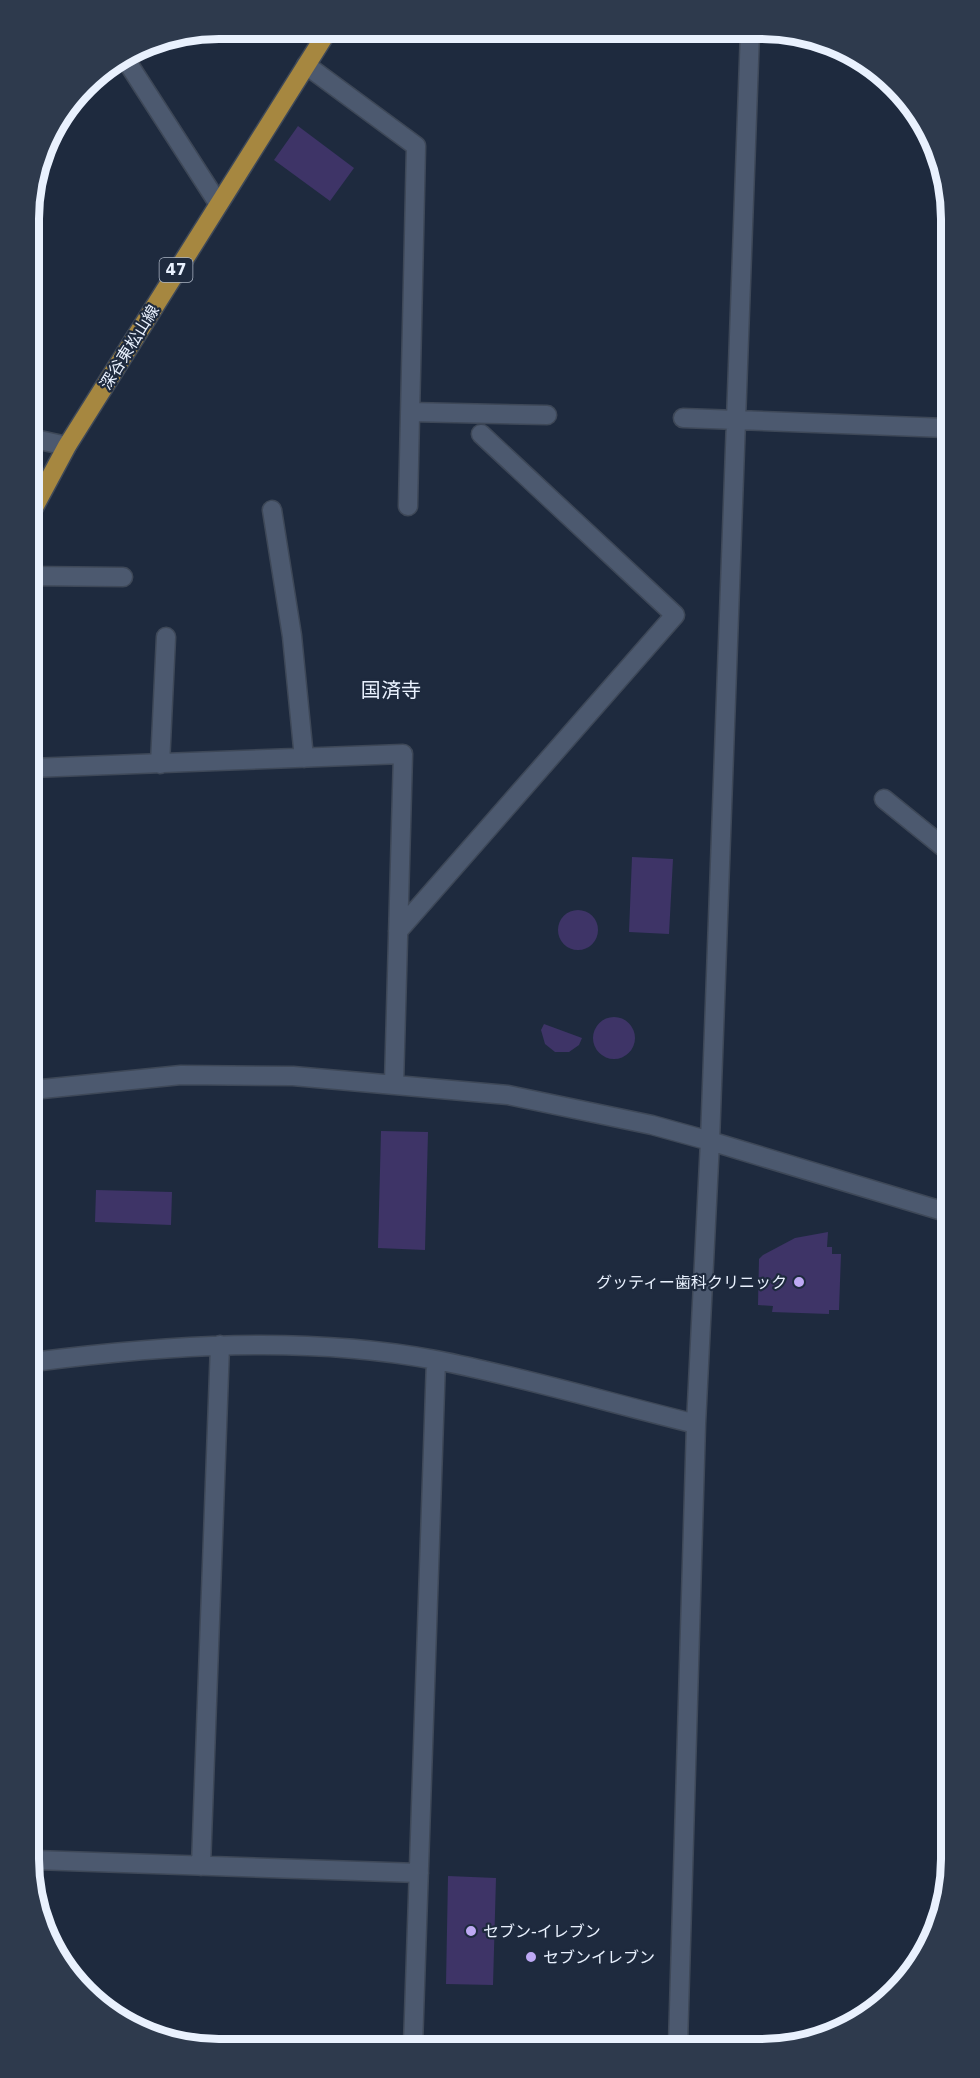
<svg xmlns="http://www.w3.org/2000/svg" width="980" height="2078" font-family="'DejaVu Sans','Noto Sans JP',sans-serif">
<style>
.building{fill:#3e3467}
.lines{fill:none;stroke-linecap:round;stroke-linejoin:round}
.minor-casing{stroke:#3e4858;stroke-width:21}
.major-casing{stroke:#3e4858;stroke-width:21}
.minor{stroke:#4c596f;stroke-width:18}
.major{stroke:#a68740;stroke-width:18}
.poi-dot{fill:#bea9f4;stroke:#1e2a3e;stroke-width:2}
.labels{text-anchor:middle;stroke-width:4.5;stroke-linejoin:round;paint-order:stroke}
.shield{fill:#1e2a3e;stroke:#acb5c4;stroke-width:1.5}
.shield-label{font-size:15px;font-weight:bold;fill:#e9f1fe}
.street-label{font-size:16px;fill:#e9f1fe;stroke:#1e2a3e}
.poi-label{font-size:16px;fill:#e9f1fe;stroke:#1e2a3e;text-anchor:start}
.quarter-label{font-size:20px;fill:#e9f1fe;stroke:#1e2a3e}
.rim{fill:none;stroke:#e9f1fe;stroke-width:8}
</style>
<rect width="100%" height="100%" fill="#1e2a3e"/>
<path class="building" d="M298 126 354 168 330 201 274 160Z
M632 857 673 859 669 934 629 932Z
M558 930a20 20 0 1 1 40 0a20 20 0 1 1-40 0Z
M593 1038a21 21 0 1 1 42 0a21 21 0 1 1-42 0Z
M544 1024 582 1038 579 1045 569 1052H555L545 1044 541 1030Z
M381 1131 428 1132 425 1250 378 1248Z
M96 1190 172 1192 171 1225 95 1222Z
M828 1232 827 1247H832V1254H841L839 1310H829V1314L772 1312 773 1306 758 1305 759 1259 763 1255 795 1238Z
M448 1876 496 1878 493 1985 446 1984Z"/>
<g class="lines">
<defs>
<path id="minor" d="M750 32 710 1141 949 1213
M124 57 218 203
M306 65 416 146 408 506
M410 412 547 415
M683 418 946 428
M30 438 67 446
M272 510 292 636 304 758
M30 576 123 577
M160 764 166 637
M31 768 403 754 394 1084
M884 799 947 850
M398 931 675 615 481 434
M32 1090 181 1075 293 1076 508 1095 652 1125 710 1141 696 1424 678 2044
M33 1362C166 1345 303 1335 436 1360 523 1377 610 1403 696 1424
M35 1860 419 1873
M201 1866 220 1345
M413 2045 436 1360"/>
<path id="major" d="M30 515 67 446 329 29"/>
</defs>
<use href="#minor" class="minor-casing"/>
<use href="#major" class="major-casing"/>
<use href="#minor" class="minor"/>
<use href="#major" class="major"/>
</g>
<g class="poi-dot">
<circle cx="799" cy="1282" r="6"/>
<circle cx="471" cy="1931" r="6"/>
<circle cx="531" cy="1957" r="6"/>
</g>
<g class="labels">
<rect class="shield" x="159.5" y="258" width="33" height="24" rx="4.5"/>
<g class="shield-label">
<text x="176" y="275">47</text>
</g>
<g class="street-label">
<text transform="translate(129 347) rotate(-58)" y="6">深谷東松山線</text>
</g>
<g class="poi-label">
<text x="787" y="1288" text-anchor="end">グッティー歯科クリニック</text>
<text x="483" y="1937">セブン-イレブン</text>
<text x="543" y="1963">セブンイレブン</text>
</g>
<g class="quarter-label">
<text x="391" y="697">国済寺</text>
</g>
</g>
<path d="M0 0H980V2078H0ZM219 39H761A180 180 0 0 1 941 219V1859A180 180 0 0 1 761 2039H219A180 180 0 0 1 39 1859V219A180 180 0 0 1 219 39Z" fill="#2e3a4d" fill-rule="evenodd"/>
<path class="rim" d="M219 39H761A180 180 0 0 1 941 219V1859A180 180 0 0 1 761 2039H219A180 180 0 0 1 39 1859V219A180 180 0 0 1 219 39Z"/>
</svg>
